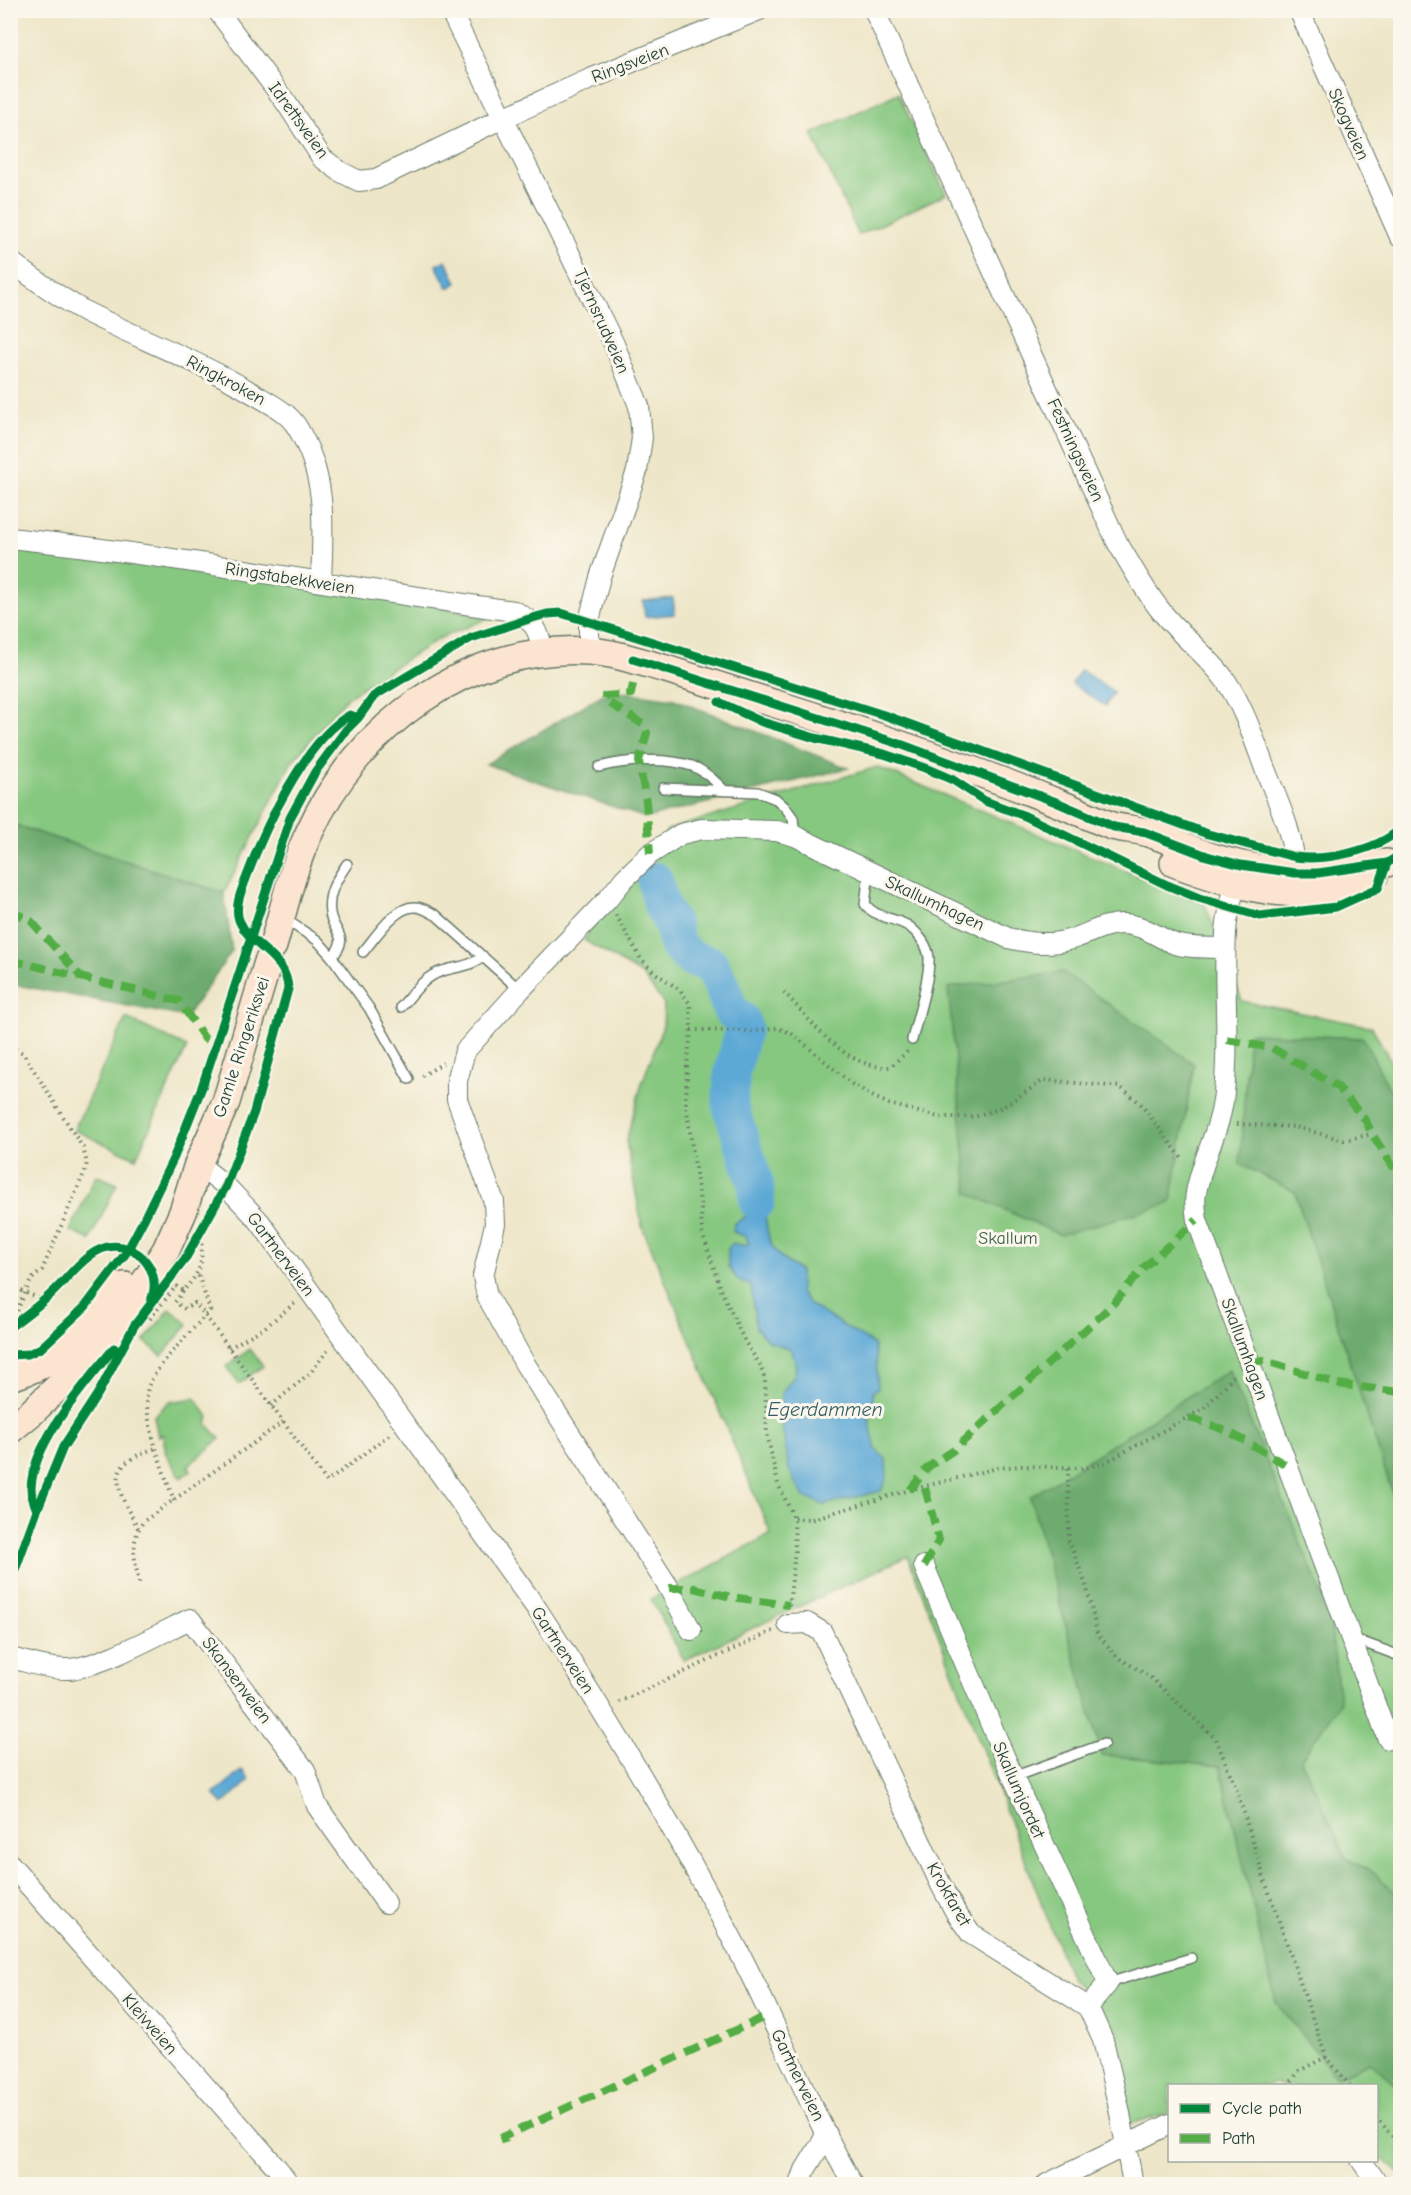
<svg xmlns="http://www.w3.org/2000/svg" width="1411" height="2195" font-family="'Comic Neue',sans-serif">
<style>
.green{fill:#87c880;stroke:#53825a;stroke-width:1.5}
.forest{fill:#6dac6e;stroke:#467451;stroke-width:1.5}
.water{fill:#5da9d6;stroke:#3e7385;stroke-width:1.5}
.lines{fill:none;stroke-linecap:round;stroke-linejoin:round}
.river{stroke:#5da9d6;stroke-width:36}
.service-casing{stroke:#677868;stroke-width:12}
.minor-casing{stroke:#677868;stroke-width:22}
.secondary-casing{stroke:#677868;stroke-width:30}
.path{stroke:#677868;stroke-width:4;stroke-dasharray:1.5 4.5;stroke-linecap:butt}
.service{stroke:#fff;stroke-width:9}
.minor{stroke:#fff;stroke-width:20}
.secondary{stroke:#fce5d0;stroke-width:27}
.quiet{stroke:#52ad45;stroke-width:8;stroke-dasharray:15 8;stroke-linecap:butt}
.cycleway-casing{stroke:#fbf7ec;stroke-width:13}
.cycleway{stroke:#00873e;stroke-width:9}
.labels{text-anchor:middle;stroke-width:6;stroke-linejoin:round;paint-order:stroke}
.street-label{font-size:18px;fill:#1f3d34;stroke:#fbf7ec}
.park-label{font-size:18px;fill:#396047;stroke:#fbf7ec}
.water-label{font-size:20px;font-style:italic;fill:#325d65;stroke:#fbf7ec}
</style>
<rect width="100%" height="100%" fill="#fbf7ec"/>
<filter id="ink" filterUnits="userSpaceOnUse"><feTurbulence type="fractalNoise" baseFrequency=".0167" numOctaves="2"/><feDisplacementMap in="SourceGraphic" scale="12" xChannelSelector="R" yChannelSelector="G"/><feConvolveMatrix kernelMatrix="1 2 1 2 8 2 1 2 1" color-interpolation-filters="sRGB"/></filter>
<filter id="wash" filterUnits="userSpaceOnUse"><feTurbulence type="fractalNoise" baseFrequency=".008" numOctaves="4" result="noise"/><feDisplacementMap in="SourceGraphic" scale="24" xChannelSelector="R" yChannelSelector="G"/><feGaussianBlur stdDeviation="1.35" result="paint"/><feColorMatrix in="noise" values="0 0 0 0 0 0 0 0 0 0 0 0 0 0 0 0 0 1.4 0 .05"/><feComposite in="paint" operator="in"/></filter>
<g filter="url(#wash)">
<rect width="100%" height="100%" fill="#eee6c8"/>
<path class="green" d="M898 93 946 194 859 235 812 134Z
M11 546 334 582 489 618 438 639 347 697 291 763 224 893 11 824Z
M877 767 1205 904 1242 1001 1372 1027 1400 1078V2173L1377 2155 1376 2086H1281L1276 2083 1266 2086H1170L1169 2113 1126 2125 1122 2055 1109 2017 1071 1980 908 1556 684 1660 651 1599 771 1534 642 1226 626 1141 642 1083 663 1026 664 1004 642 975 584 940 595 923 653 861 667 830Z
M126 1018 187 1047 136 1158 74 1130Z
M96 1175 117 1184 90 1240 70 1231Z
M170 1309 188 1324 162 1356 144 1341Z
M250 1349 263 1366 239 1384 226 1367Z
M195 1398 209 1417 207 1424 220 1439 188 1466 191 1470 181 1478 166 1454 163 1435 158 1436 154 1416 169 1402Z"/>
<path class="forest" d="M610 690 674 699 848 768 646 818 486 764Z
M11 824 224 893 232 951 186 1017 11 984Z
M1063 972 1194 1064 1171 1203 1060 1235 968 1193 948 988Z
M1249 1033 1363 1038 1400 1110V1517L1295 1192 1240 1164Z
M1229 1370 1329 1612 1340 1703 1301 1759 1346 1858 1376 1874 1400 1898V2088L1370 2062 1337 2077 1276 2003 1220 1766 1102 1755 1030 1497Z"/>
<path class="water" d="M446 260 457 283 448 288 436 265Z
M673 598 675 614 645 617 643 601Z
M1081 670 1114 692 1105 706 1072 684Z
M762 1201C771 1239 762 1248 800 1271V1292L810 1305 873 1344 876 1355 878 1389 873 1391V1414L869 1419 876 1450 886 1459 887 1477 881 1491 824 1505 804 1497 789 1470 782 1425 781 1393C796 1375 800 1372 791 1349L768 1341 756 1328 751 1286 739 1281 728 1267V1249L733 1243 745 1246 749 1243 745 1236 733 1232 734 1224 748 1215 753 1202Z
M242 1770 250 1780 223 1804 214 1794Z"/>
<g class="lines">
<path class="river" d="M655 880 662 907 672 924 677 945 691 959 710 963 720 982 731 1011 741 1019 744 1026 732 1072 730 1106 756 1184 757 1202"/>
</g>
</g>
<g filter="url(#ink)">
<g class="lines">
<defs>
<path id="service" d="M599 767C627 760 664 757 692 766 705 771 715 781 725 791
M663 788 758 792 776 799 785 807 793 818 795 836
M869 872 865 904C876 919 895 917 910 927 919 934 928 946 929 958 930 979 917 1018 912 1040
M283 918 317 940 332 957 369 1008 409 1079
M363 952C375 938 395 906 415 907 423 907 429 912 436 915L520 990
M332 957C351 936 333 933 330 913 327 893 337 879 347 864
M401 1007C411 996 421 981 435 974 451 966 469 969 483 956
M1351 1638 1400 1656
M1388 1739 1400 1747
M1013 1777 1104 1744
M1108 1983 1191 1958"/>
<path id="minor" d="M217 10 287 104 322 158 341 172 359 181 376 179 503 118 588 80 759 10
M450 10 614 344 639 406 642 438 637 471 600 577 589 621V651
M874 10 1117 542C1131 565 1144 590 1161 611 1181 637 1208 655 1226 681 1244 708 1254 739 1265 769 1278 802 1295 836 1295 873
M1299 10 1400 237
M10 261C35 280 59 297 86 312 142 340 201 362 254 394 269 403 288 412 297 427 328 478 323 526 321 582
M10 538C179 556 346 588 514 611 536 622 538 630 544 653
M1239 871C1234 891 1227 911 1226 933 1223 986 1230 1039 1224 1092 1221 1130 1202 1158 1196 1193 1194 1202 1196 1212 1197 1220L1388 1739
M198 1164 226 1186 260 1222 537 1609C609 1719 677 1832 737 1948 778 2026 809 2109 853 2184
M924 1566 1013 1777 1108 1983 1088 2007
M788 1624 807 1623 822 1632 941 1885 956 1913 971 1934 1088 2007 1103 2040 1119 2108 1133 2184
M691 1630 669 1588 525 1364 487 1296 483 1276 495 1224 494 1202 457 1099V1081L465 1051 520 990 608 899 624 879 650 854 681 834 702 829 777 831 795 836 1008 938C1030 943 1049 946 1072 939 1089 934 1105 923 1124 924 1144 925 1157 937 1175 944 1190 949 1210 947 1225 948
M10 1658C28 1662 47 1669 65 1669 96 1670 160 1633 190 1619L305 1770 317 1806 386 1903
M10 1864 278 2169 289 2184
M1361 2160 1378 2184
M800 2184 805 2170 827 2134
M1047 2184 1170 2124"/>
<path id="secondary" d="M1174 863C1228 883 1282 901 1340 889 1351 887 1366 883 1374 876
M273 946C284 909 292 869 309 833 357 727 468 643 589 651 616 653 641 662 666 669 697 679 729 689 760 699 820 718 881 737 941 759 980 773 1019 787 1058 803 1076 810 1094 819 1112 826 1123 829 1134 829 1145 832 1166 838 1185 848 1206 855 1227 862 1248 867 1270 870 1310 876 1347 867 1387 863
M10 1377C23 1373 34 1369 45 1363 68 1349 108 1307 125 1286
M10 1430 32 1412 83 1363 109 1333 129 1306 166 1250 183 1212 198 1164 226 1102 268 962"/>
</defs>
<use href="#service" class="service-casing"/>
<use href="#minor" class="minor-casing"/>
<use href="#secondary" class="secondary-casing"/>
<path class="path" d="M616 915 641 959 654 972 680 990 690 1004 691 1030 687 1067 686 1104 701 1209 702 1232 721 1290 745 1342 760 1365 765 1380 767 1434 778 1484 794 1518 795 1552 789 1606
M784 992C812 1022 845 1069 890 1067L908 1051
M691 1030 754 1031 777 1028 791 1033 852 1084 874 1097 889 1104 938 1117H974L1003 1107 1044 1080 1120 1087 1140 1103 1184 1161
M10 1046 23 1053 83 1148 87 1163 85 1171 42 1270 31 1280 14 1317 15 1324
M422 1076 443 1063
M1237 1124 1295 1127 1344 1140 1372 1134
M10 1286 38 1298 42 1302
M176 1286 183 1291C204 1268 202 1263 201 1233
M183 1291 175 1302 185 1309 195 1303 205 1315 327 1482 390 1434
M150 1319 176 1286
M229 1348 264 1328 295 1303
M271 1406 311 1372 328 1350
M1068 1468 1069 1541 1087 1588 1097 1633 1117 1657 1149 1676 1216 1739 1237 1791 1265 1881 1326 2057 1350 2086
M174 1501C165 1475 139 1410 149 1385 158 1363 194 1329 210 1310L198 1274
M794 1518 812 1519 910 1490 997 1468 1021 1466 1086 1468 1106 1462 1203 1409 1225 1386 1234 1375
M138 1528C129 1510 104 1476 130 1460 137 1455 147 1451 156 1448
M139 1583C135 1561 129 1540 144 1521L283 1422
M619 1702 773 1631
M1288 2086 1299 2071 1326 2057
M1376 2117 1400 2145"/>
<use href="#service" class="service"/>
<use href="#minor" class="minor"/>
<use href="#secondary" class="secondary"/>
<path class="quiet" d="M633 684 631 694 605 696 606 701 644 725 647 733 639 761 646 802 650 854
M10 910 31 921 81 977
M10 960 179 1001 205 1039 217 1043
M1227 1040 1272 1048 1338 1087 1366 1121 1372 1134 1400 1177
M1250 1363 1263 1360 1338 1384 1400 1392
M1189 1418C1226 1427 1255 1447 1288 1466
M910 1490 928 1467 954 1450 1061 1352 1113 1304 1144 1267 1197 1220
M924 1566 939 1540 925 1488
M669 1588H694L731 1597 789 1605
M505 2143 503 2137 769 2015"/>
<defs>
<path id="cycleway" d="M633 659 900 744 1056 802 1114 827 1144 832 1207 856 1241 865 1295 873H1318L1387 863 1400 855
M719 702 762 722 815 738 884 754 925 768 953 780 985 801 1025 816 1167 885 1199 898 1239 910 1260 916 1336 907 1378 888 1387 863
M10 1327C25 1316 40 1305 53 1292 67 1279 80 1260 97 1251 130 1234 165 1267 151 1301
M10 1355 28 1354 41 1348 85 1307 126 1253 143 1221 174 1157 202 1087 290 818 315 772 346 730 358 718 374 696 471 638 529 619 547 614 561 613 887 716 1208 834 1295 857C1327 861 1376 851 1400 829
M37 1510C34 1503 31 1496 31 1488 33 1441 86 1383 114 1348
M10 1584 37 1510 63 1447 99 1392 134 1326 185 1259 226 1186 254 1112 288 989C287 955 251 949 239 920 234 906 242 889 247 876 264 829 306 739 350 715L358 718"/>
</defs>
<use href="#cycleway" class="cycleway-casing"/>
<use href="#cycleway" class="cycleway"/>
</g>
</g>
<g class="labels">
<g class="street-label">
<text transform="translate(630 63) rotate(-21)" y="6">Ringsveien</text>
<text transform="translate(299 120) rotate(54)" y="6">Idrettsveien</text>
<text transform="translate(1349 124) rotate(66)" y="6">Skogveien</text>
<text transform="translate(602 321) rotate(66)" y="6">Tjernsrudveien</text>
<text transform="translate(226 380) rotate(28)" y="6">Ringkroken</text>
<text transform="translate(1076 450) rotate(65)" y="6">Festningsveien</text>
<text transform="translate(290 578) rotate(9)" y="6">Ringstabekkveien</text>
<text transform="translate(935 903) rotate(25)" y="6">Skallumhagen</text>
<text transform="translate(241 1047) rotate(-72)" y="6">Gamle Ringeriksvei</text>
<text transform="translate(281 1254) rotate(53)" y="6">Gartnerveien</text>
<text transform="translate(1245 1349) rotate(70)" y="6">Skallumhagen</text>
<text transform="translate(563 1650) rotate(57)" y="6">Gartnerveien</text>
<text transform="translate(237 1680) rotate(53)" y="6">Skansenveien</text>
<text transform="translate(1019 1790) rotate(66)" y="6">Skallumjordet</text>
<text transform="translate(949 1894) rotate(60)" y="6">Krokfaret</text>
<text transform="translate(150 2024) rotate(49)" y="6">Kleivveien</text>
<text transform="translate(798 2075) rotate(64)" y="6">Gartnerveien</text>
</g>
<g class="park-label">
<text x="1008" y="1244">Skallum</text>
</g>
<g class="water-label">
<text x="825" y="1416">Egerdammen</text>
</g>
</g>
<rect width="1411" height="2195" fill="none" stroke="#fbf7ec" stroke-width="36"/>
<rect x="1168" y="2084" width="210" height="78" fill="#fbf7ec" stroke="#a3ada2" stroke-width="1.5"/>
<rect x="1180" y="2104" width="30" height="9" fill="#00873e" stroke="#a3ada2" stroke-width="1.5"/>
<text x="1222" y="2114" font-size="18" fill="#1f3d34">Cycle path</text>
<rect x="1180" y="2134" width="30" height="9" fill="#52ad45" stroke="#a3ada2" stroke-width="1.5"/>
<text x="1222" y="2144" font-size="18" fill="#1f3d34">Path</text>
</svg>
